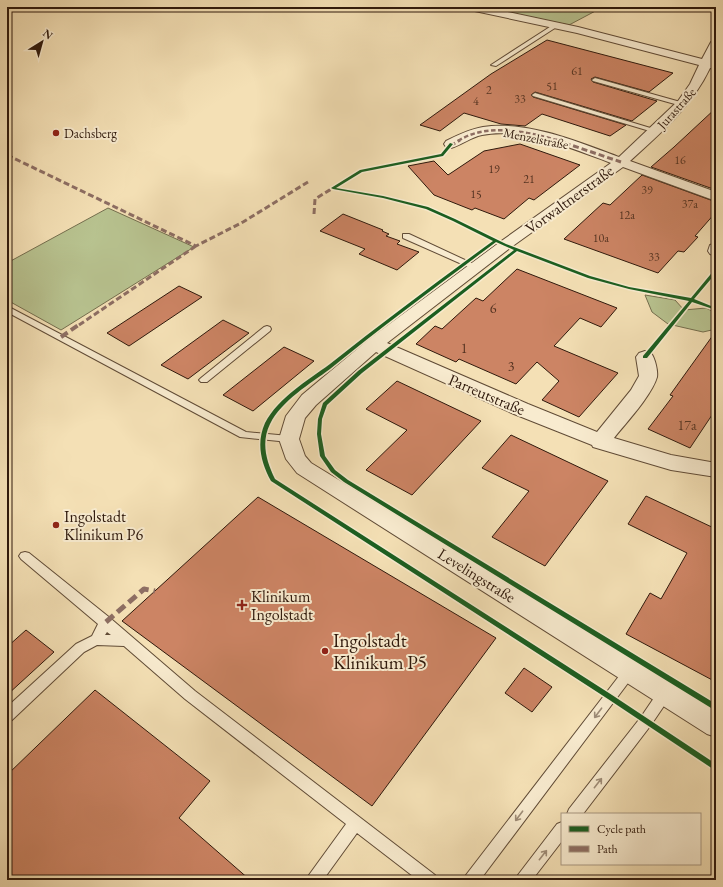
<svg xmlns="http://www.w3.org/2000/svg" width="723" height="887" font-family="'EB Garamond',serif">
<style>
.green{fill:#b8c390;stroke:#746e4e}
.building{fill:#cc8464;stroke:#2f190c}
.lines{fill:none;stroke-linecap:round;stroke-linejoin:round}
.lane-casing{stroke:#604b36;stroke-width:2}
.street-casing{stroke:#604b36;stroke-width:2}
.lane{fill:#f8ebcf;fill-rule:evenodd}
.street{fill:#f8ebcf;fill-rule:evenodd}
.quiet-far3{stroke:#8d6e63;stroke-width:2.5;stroke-dasharray:4.5 2.5;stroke-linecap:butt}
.quiet-far2{stroke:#8d6e63;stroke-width:3;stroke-dasharray:6 3;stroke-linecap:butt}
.quiet-far1{stroke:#8d6e63;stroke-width:4;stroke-dasharray:8 4;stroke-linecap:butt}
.quiet{stroke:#8d6e63;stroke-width:5;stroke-dasharray:10 5;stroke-linecap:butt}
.cycleway-casing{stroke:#f8ebcf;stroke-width:3}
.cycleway{fill:#1b5e20;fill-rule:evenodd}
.oneway{stroke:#9e8c77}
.poi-dot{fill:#8f2418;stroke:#f8ebcf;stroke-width:1.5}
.labels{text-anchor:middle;stroke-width:4;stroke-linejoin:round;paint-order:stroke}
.far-number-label{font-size:12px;fill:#563422}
.far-street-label{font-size:13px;fill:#2f190c;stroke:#f8ebcf}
.far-poi-label{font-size:13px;fill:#2f190c;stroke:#f8ebcf;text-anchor:start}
.number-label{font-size:14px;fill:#563422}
.street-label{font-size:16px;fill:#2f190c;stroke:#f8ebcf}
.poi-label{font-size:16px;fill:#2f190c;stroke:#f8ebcf;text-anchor:start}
.near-poi-label{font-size:19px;fill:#2f190c;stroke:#f8ebcf;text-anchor:start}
</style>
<rect width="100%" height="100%" fill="#f4e0b5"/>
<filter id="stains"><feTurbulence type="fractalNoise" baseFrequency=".005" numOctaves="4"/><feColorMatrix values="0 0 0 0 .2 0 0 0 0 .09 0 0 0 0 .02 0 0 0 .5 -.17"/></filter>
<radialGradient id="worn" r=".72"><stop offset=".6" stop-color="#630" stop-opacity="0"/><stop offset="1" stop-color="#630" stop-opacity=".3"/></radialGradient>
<path class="green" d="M481 7H603L569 25Z
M108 208 194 247 61 330 7 300V263Z
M645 295 675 300 684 310 706 308 716 313V329L703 332 668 324 652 312Z"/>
<path class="building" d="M547 40 673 73 649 92 595 77 591 79 593 82 657 101 632 121 535 92 531 95 533 97 626 125 610 136 542 114 525 126 501 124 464 113 440 131 420 125 491 74Z
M716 108V190L651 167 674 147Z
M520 144 580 165 534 200 529 198 504 219 475 208 472 210 434 195 408 166 434 161 448 175 484 151Z
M642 175 716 202V212L695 236 698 237 684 252 678 251 658 273 564 239 603 203 610 205Z
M343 214 383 230 382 231 389 234 386 236 400 241 397 244 419 252 397 270 359 254 365 249 320 231Z
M517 269 617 308 601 327 580 318 554 346 618 373 579 417 542 400 559 381 537 362 516 384 459 359 456 362 416 344 435 326 442 329 476 298 483 301Z
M179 286 202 297 129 346 107 333Z
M223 320 249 333 188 379 161 365Z
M716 331V409L690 448 648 429 673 396 670 395Z
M284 347 314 361 253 411 223 395Z
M397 381 481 421 412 495 366 470 407 430 366 409Z
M511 435 608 481 545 566 492 537 529 491 482 468Z
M646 496 716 529V682L626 634 650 593 661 599 687 553 628 524Z
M258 497 496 638 372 806 122 621Z
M26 630 54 652 7 695V647Z
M524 668 552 687 532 712 505 693Z
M95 690 210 781 179 818 250 880H7V775Z"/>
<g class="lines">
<defs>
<path id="lane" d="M556 23 559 25 558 26 496 66 491 65Z
M595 78 684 103 685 104 682 106 593 81 592 80Z
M535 93 657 130 658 131 653 132 533 96 532 95Z
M403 234H409L480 267 476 269H473L403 238Z
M7 306 246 432 289 436 294 439 289 442 240 437 7 312Z
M267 326 270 327 271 329 270 331 207 382H201L199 380 201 378 264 327Z
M25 552 29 553 110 618 195 691 435 875 437 880H418L357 833 323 880H307L309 875 346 824 185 699 124 646 97 645 84 652 12 720 7 722V707L76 644 92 636 98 624 21 559 19 556 21 553ZM107 632 111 635H105Z
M630 665 634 667 636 671 634 675 480 880H464L466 875 626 667Z
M665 687 670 689 671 693 670 697 651 725 583 814H567L569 809 641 717 660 689Z
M562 822V841L532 880H516L518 875 557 824Z"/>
<path id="street" d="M465 7H484L578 27 702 59 711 42 716 39V54L713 62 716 63V69L710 68C692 106 661 133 630 161L716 192V201L623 167 510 248 387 343 528 404 597 432 631 390 639 376 636 357 639 353 645 351 651 353C655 358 658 371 657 377 652 395 626 423 614 438L671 455 716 463V477L671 470 593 447 592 445 514 414 376 352 316 405 305 418 299 439 305 456 311 463 716 711V737L707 734 297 473 286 459 279 439 286 416 302 395 368 340 500 242 611 163C573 149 523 127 482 135 471 137 462 145 451 148L446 147 444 144 446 141C458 135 470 129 483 127 526 120 579 142 619 157L678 101 690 84 699 65 577 33 470 10Z
M716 243V256L710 254 708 251 710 245Z"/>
</defs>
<use href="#lane" class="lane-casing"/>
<use href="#street" class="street-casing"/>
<use href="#lane" class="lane"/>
<use href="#street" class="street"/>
<path class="quiet-far3" d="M458 141C487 122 529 132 560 141"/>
<path class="quiet-far2" d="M556 140 621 162
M450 146 460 140
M7 155 196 246 243 222 308 182
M314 214 315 199 333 188
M79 325 196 246"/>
<path class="quiet-far1" d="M61 337 80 324"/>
<path class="quiet" d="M106 622 144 589 155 591"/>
<defs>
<path id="cycleway" d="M450 143 453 144 443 156 362 172 336 188 383 196 428 207 455 219 506 244 590 276 629 287 691 298 715 269H716V273L694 299 716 308V310L692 302 647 358H643V356L689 301 629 289 588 278 517 251 362 373 327 405 322 419 321 434 325 456 335 470 348 480 716 704V711L344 482 331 472 320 456 317 434 318 419 323 403 358 371 514 250 496 242C440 284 384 325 330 369 310 384 282 400 270 424 261 442 266 461 275 479L612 695 716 764V771L608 699 271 481C261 463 256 443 265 423 279 397 307 381 330 364 383 322 438 281 493 241L453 221 426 209 383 198 333 189 331 188 360 170 441 154Z"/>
</defs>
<use href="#cycleway" class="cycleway-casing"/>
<use href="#cycleway" class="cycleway"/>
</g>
<defs><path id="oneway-shaft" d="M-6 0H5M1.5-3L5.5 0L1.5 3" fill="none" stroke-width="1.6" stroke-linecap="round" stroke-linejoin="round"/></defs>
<g class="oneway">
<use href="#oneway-shaft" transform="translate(598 713) rotate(127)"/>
<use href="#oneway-shaft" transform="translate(598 783) rotate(-52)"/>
<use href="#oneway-shaft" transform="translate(519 816) rotate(127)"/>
<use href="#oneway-shaft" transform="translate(543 855) rotate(-52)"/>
</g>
<g class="poi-dot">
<circle cx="56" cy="133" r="4"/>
<circle cx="56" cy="525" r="4"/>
<path d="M240 599h4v4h4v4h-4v4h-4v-4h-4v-4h4z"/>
<circle cx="325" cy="651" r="4"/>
</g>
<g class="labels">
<g class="far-number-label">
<text x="577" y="75">61</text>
<text x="552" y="90">51</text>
<text x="489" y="94">2</text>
<text x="520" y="103">33</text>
<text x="476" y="105">4</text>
<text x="680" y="164">16</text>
<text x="494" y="173">19</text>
<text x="529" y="183">21</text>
<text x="647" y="194">39</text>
<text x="476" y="198">15</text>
<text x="690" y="208">37a</text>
<text x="627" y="219">12a</text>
<text x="601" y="242">10a</text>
<text x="654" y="261">33</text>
</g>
<g class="far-street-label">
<text transform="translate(676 108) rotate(-48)" y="5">Jurastraße</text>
<text transform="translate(536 138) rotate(11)" y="5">Menzelstraße</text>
</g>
<g class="far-poi-label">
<text x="64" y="138">Dachsberg</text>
</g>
<g class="number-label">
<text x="493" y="313">6</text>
<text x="464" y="353">1</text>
<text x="511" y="371">3</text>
<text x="687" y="430">17a</text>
</g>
<g class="street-label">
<text transform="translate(569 199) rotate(-36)" y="6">Vorwaltnerstraße</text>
<text transform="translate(487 394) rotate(23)" y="6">Parreutstraße</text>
<text transform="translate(477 575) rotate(32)" y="6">Levelingstraße</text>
</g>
<g class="poi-label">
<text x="64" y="522">Ingolstadt<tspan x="64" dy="18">Klinikum P6</tspan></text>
<text x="251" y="602">Klinikum<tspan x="251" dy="18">Ingolstadt</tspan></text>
</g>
<g class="near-poi-label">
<text x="333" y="647">Ingolstadt<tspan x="333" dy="22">Klinikum P5</tspan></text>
</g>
</g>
<rect width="723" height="887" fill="none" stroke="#f4e0b5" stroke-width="24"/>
<rect x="8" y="8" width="707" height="871" fill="none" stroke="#2f190c" stroke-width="2"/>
<rect x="12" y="12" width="699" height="863" fill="none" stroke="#2f190c"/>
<rect x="561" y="813" width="140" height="52" fill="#f8ebcf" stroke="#a89781"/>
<rect x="569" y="826" width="20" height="6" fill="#1b5e20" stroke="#a89781"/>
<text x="597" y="833" font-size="12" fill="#2f190c">Cycle path</text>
<rect x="569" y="846" width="20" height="6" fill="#8d6e63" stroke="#a89781"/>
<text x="597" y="853" font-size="12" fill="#2f190c">Path</text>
<g transform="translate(42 42) rotate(37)" stroke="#f8ebcf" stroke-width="3" paint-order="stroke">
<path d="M0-3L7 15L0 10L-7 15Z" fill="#2f190c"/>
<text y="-6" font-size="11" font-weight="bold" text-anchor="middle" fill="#2f190c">N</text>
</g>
<rect width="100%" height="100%" filter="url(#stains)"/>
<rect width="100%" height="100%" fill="url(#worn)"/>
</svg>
